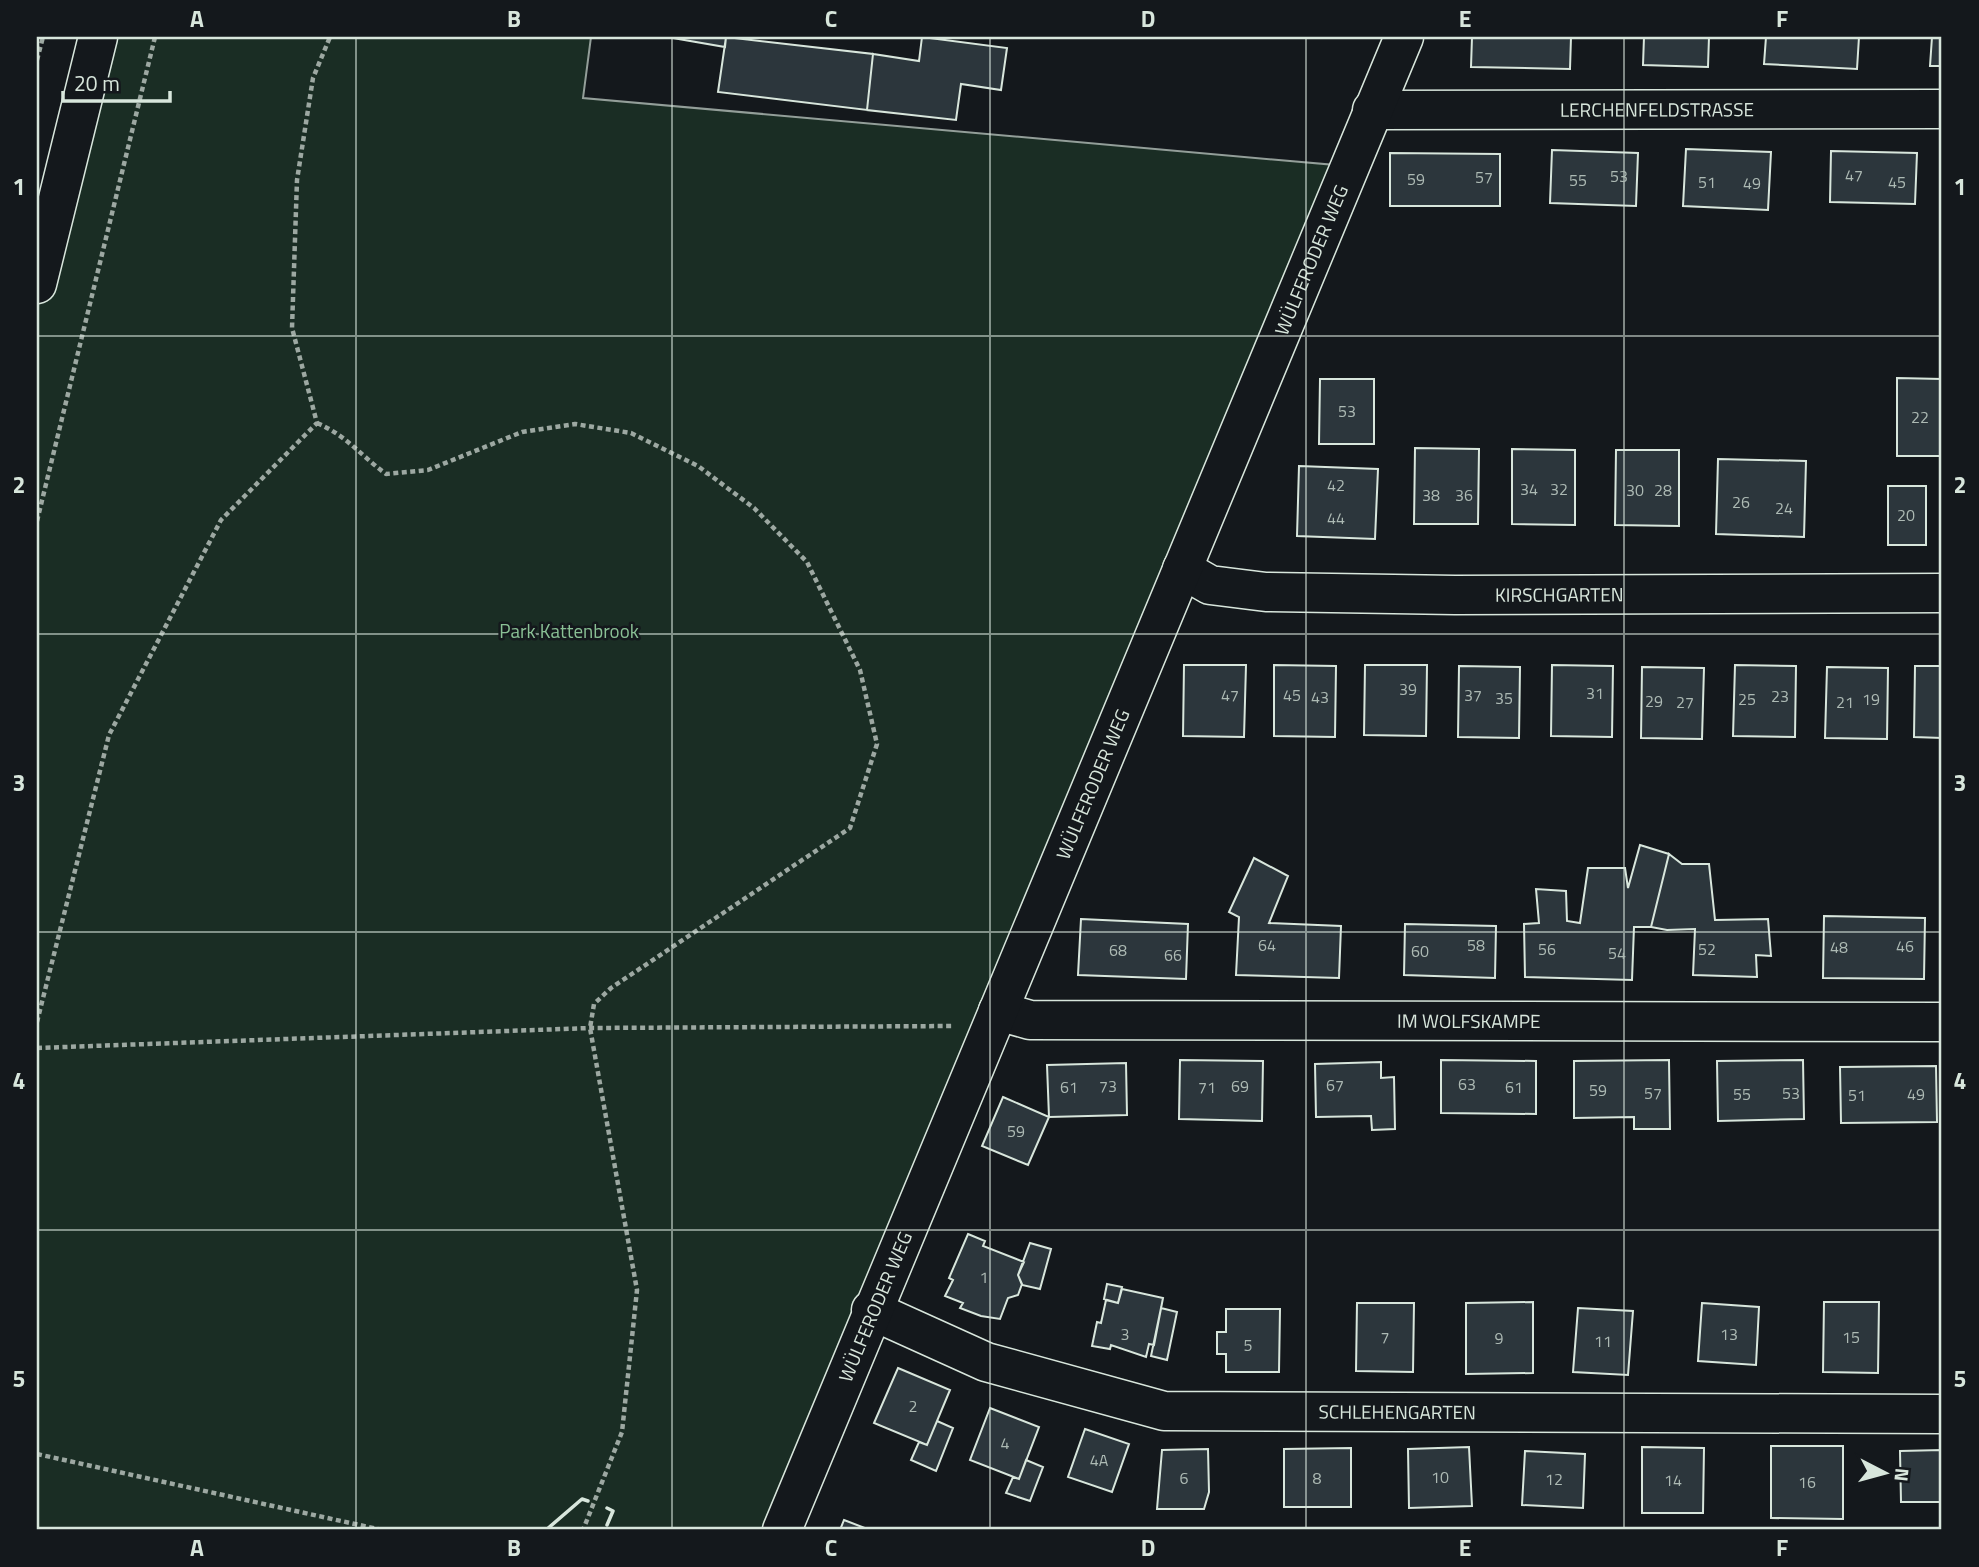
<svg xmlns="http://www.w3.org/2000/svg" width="1979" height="1567" font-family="'Titillium Web',sans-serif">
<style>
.green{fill:#1a2d24;stroke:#939e99;stroke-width:2}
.building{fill:#2c363c;stroke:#d8e6dc;stroke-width:2}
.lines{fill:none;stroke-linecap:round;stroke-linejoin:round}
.minor-casing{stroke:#d8e6dc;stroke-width:41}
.major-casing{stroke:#d8e6dc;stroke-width:41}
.path{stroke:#9da8a2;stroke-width:4.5;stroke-dasharray:5 3.5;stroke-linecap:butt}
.minor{stroke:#14181c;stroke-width:38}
.major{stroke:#14181c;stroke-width:38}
.wall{stroke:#d8e6dc;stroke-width:3.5}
.grid{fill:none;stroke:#d8e6dc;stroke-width:2;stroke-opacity:0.55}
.labels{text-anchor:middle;stroke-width:5;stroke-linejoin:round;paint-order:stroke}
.number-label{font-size:16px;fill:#adbab4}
.street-label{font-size:19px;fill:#d8e6dc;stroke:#14181c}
.park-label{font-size:19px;fill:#8ac095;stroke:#14181c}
.neatline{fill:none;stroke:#d8e6dc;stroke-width:2.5}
.grid-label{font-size:23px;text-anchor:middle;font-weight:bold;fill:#d8e6dc}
</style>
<rect width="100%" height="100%" fill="#14181c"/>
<path class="green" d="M98 37H591L583 98 1335 165 777 1530H37V284Z"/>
<path class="building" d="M667 37H726L725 47Z
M726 37 873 54 867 110 718 92Z
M922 37 1007 48 1001 90 961 84 956 120 867 110 873 54 919 61Z
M1472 37H1571L1570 69 1471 67Z
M1644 37H1709L1708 67 1643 65Z
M1766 37H1859L1857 69 1764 64Z
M1932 37H1942V66H1930Z
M1686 149 1771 152 1768 210 1683 206Z
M1552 150 1638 153 1636 206 1550 203Z
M1831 151 1917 153 1915 204 1830 202Z
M1390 153 1500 154V206H1390Z
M1897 378 1942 379V456H1897Z
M1320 379H1374V444H1319Z
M1415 448 1479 449 1478 524H1414Z
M1512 449 1575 450V525L1512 524Z
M1616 450H1679V526L1615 525Z
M1718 459 1806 461 1804 537 1716 534Z
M1299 466 1378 469 1375 539 1297 536Z
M1888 486H1926V545H1888Z
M1184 665H1246L1244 737 1183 736Z
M1274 665 1336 666 1335 737 1274 736Z
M1365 665H1427L1426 736 1364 735Z
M1552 665 1613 666 1612 737 1551 736Z
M1735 665 1796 666 1795 737 1733 736Z
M1459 666 1520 667 1519 738 1458 737Z
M1915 666H1942V738L1914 737Z
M1642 667 1704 668 1702 739 1641 738Z
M1827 667 1888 668 1887 739 1825 738Z
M1640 845 1669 854 1651 927H1634L1632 980 1525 977 1524 924 1539 923 1536 889 1566 891 1567 921 1580 923 1588 868H1625L1628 888Z
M1669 854 1682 864H1709L1715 920 1768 919 1771 956 1756 955 1757 977 1693 975 1695 929 1667 930 1651 927Z
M1254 858 1288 876 1269 923 1341 926 1339 978 1236 975 1239 917 1229 912Z
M1824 916 1925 918 1924 979 1823 978Z
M1081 919 1188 924 1186 979 1078 975Z
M1405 924 1496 926 1495 978 1404 975Z
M1180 1060 1263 1061 1262 1121 1179 1119Z
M1441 1060 1536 1061V1114L1441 1113Z
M1669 1060 1670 1129H1634V1117L1574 1118V1061Z
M1803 1060 1804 1119 1718 1121 1717 1061Z
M1381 1062V1078L1394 1077 1395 1129 1372 1130 1371 1116 1316 1117 1315 1064Z
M1126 1063 1127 1115 1049 1117 1047 1065Z
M1936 1066 1937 1122 1841 1123 1840 1067Z
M1003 1097 1049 1117 1028 1165 982 1146Z
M968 1234 985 1241 983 1246 1024 1262 1018 1275 1022 1284 1018 1295 1008 1298 1000 1319 981 1316 960 1308 963 1303 945 1296 953 1280 949 1278Z
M1030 1243 1051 1249 1040 1289 1022 1285 1018 1275Z
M1107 1284 1122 1287 1118 1303 1104 1299Z
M1122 1289 1163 1298 1154 1345 1149 1344 1146 1357 1111 1345 1110 1349 1092 1346 1097 1322 1101 1323 1106 1300 1118 1303Z
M1533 1302V1373L1466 1374V1303Z
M1824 1302H1879L1878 1373 1823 1372Z
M1357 1303H1414L1413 1372 1356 1371Z
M1702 1303 1759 1307 1756 1365 1698 1361Z
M1161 1308 1177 1312 1167 1360 1151 1356Z
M1578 1308 1633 1311 1628 1375 1573 1372Z
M1226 1309H1280L1279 1372H1226V1354H1217V1332H1226Z
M898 1368 950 1390 927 1445 874 1423Z
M990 1408 1039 1427 1019 1479 970 1460Z
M937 1421 953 1428 936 1471 911 1460 919 1442 927 1445Z
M1085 1429 1129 1444 1112 1492 1068 1477Z
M1771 1446H1843V1519L1771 1518Z
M1469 1447 1472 1506 1409 1508 1408 1449Z
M1642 1447 1704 1448 1703 1513H1642Z
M1351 1448V1507H1284V1449Z
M1208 1449 1209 1492 1204 1509H1157L1162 1450Z
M1942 1450V1502H1901L1900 1451Z
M1525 1451 1585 1454 1583 1508 1522 1505Z
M1026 1460 1043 1467 1030 1501 1006 1493 1013 1477 1019 1479Z
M844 1520 870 1530H840Z"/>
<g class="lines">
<defs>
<g id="minor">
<path id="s1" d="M1372 110 1942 109"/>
<path id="s2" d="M1182 569 1210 585 1266 592 1455 595 1942 593"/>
<path id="s3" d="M998 1011 1030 1020 1942 1022"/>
<path id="s4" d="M871 1310 986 1362 1164 1411 1942 1414"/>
<path id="s5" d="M782 1530 1404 37"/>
</g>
<path id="major" d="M37 284 98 37"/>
</defs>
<use href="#minor" class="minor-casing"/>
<use href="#major" class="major-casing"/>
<path class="path" d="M37 60 43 37
M317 423C347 436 359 454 386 474L428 470 522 432 575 424 631 433 698 466 754 508 807 562 860 670 877 744 850 828 611 988 594 1004 590 1028 637 1290 622 1432 583 1530
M37 521 155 37
M37 1022 109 735 221 520 317 423 292 328 297 180 313 78 330 37
M37 1048 590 1028 952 1026
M37 1454 382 1530"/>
<use href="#minor" class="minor"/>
<use href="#major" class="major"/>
<path class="wall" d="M607 1508 613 1511 607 1525
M546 1530 582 1499 588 1501"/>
</g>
<path class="grid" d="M356 37V1530M672 37V1530M990 37V1530M1306 37V1530M1624 37V1530M37 336H1942M37 634H1942M37 932H1942M37 1230H1942"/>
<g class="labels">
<g class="number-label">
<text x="1854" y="181">47</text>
<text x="1619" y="182">53</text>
<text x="1484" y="183">57</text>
<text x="1416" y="185">59</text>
<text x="1578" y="186">55</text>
<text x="1707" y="188">51</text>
<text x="1897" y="188">45</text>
<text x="1752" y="189">49</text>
<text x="1347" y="417">53</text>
<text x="1920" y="423">22</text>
<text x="1336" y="491">42</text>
<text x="1529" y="495">34</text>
<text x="1559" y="495">32</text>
<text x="1635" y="496">30</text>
<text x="1663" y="496">28</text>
<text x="1431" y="501">38</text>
<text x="1464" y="501">36</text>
<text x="1741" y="508">26</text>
<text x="1784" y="514">24</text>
<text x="1906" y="521">20</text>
<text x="1336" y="524">44</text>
<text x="1408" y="695">39</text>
<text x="1595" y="699">31</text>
<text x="1230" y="701">47</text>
<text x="1292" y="701">45</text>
<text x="1473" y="701">37</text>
<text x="1780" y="702">23</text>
<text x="1320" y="703">43</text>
<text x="1504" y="704">35</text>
<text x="1747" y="705">25</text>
<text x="1871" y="705">19</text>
<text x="1654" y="707">29</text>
<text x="1685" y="708">27</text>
<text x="1845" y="708">21</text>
<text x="1267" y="951">64</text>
<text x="1476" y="951">58</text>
<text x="1905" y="952">46</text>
<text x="1839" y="953">48</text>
<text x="1547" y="955">56</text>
<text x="1707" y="955">52</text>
<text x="1118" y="956">68</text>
<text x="1420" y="957">60</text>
<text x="1617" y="959">54</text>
<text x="1173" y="961">66</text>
<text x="1467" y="1090">63</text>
<text x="1335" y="1091">67</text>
<text x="1108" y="1092">73</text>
<text x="1240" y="1092">69</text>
<text x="1069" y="1093">61</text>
<text x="1207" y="1093">71</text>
<text x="1514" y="1093">61</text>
<text x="1598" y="1096">59</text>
<text x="1653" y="1099">57</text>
<text x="1791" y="1099">53</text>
<text x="1742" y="1100">55</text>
<text x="1916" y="1100">49</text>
<text x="1857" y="1101">51</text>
<text x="1016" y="1137">59</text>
<text x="984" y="1283">1</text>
<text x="1125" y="1340">3</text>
<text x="1729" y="1340">13</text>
<text x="1385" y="1343">7</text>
<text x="1851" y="1343">15</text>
<text x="1499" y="1344">9</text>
<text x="1603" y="1347">11</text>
<text x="1248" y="1351">5</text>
<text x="913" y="1412">2</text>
<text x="1005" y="1449">4</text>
<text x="1099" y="1466">4A</text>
<text x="1440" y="1483">10</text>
<text x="1184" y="1484">6</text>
<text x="1317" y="1484">8</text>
<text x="1554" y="1485">12</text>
<text x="1673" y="1486">14</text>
<text x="1807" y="1488">16</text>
</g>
<g class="street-label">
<text dy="7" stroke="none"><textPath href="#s1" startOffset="285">LERCHENFELDSTRASSE</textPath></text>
<text dy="7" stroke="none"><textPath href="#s5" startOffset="1376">WÜLFERODER WEG</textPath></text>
<text dy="7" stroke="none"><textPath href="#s2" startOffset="382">KIRSCHGARTEN</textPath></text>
<text dy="7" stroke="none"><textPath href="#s5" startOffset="808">WÜLFERODER WEG</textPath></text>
<text dy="7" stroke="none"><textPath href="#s3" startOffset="472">IM WOLFSKAMPE</textPath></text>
<text dy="7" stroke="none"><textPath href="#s5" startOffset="242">WÜLFERODER WEG</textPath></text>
<text dy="7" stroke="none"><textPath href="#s4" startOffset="544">SCHLEHENGARTEN</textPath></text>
</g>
<g class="park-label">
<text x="569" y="638">Park Kattenbrook</text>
</g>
</g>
<rect width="1979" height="1567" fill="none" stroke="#14181c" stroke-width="77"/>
<g transform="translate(1885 1473) rotate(96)" stroke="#14181c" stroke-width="5" paint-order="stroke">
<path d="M0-5L12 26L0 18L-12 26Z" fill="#d8e6dc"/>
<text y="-10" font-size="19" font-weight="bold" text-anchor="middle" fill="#d8e6dc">N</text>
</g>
<path d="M63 91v10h107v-10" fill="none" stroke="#d8e6dc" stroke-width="3.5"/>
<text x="74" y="91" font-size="21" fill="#d8e6dc" stroke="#14181c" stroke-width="5" paint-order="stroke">20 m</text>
<rect x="38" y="38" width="1902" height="1490" class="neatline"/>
<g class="grid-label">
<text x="197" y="27">A</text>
<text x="514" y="27">B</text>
<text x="831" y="27">C</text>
<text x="1148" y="27">D</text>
<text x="1465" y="27">E</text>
<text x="1782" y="27">F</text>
<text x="19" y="195">1</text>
<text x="1960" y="195">1</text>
<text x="19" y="493">2</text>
<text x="1960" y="493">2</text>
<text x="19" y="791">3</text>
<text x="1960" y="791">3</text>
<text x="19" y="1089">4</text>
<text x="1960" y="1089">4</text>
<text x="19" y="1387">5</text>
<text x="1960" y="1387">5</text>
<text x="197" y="1556">A</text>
<text x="514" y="1556">B</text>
<text x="831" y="1556">C</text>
<text x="1148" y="1556">D</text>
<text x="1465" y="1556">E</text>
<text x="1782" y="1556">F</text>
</g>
</svg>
